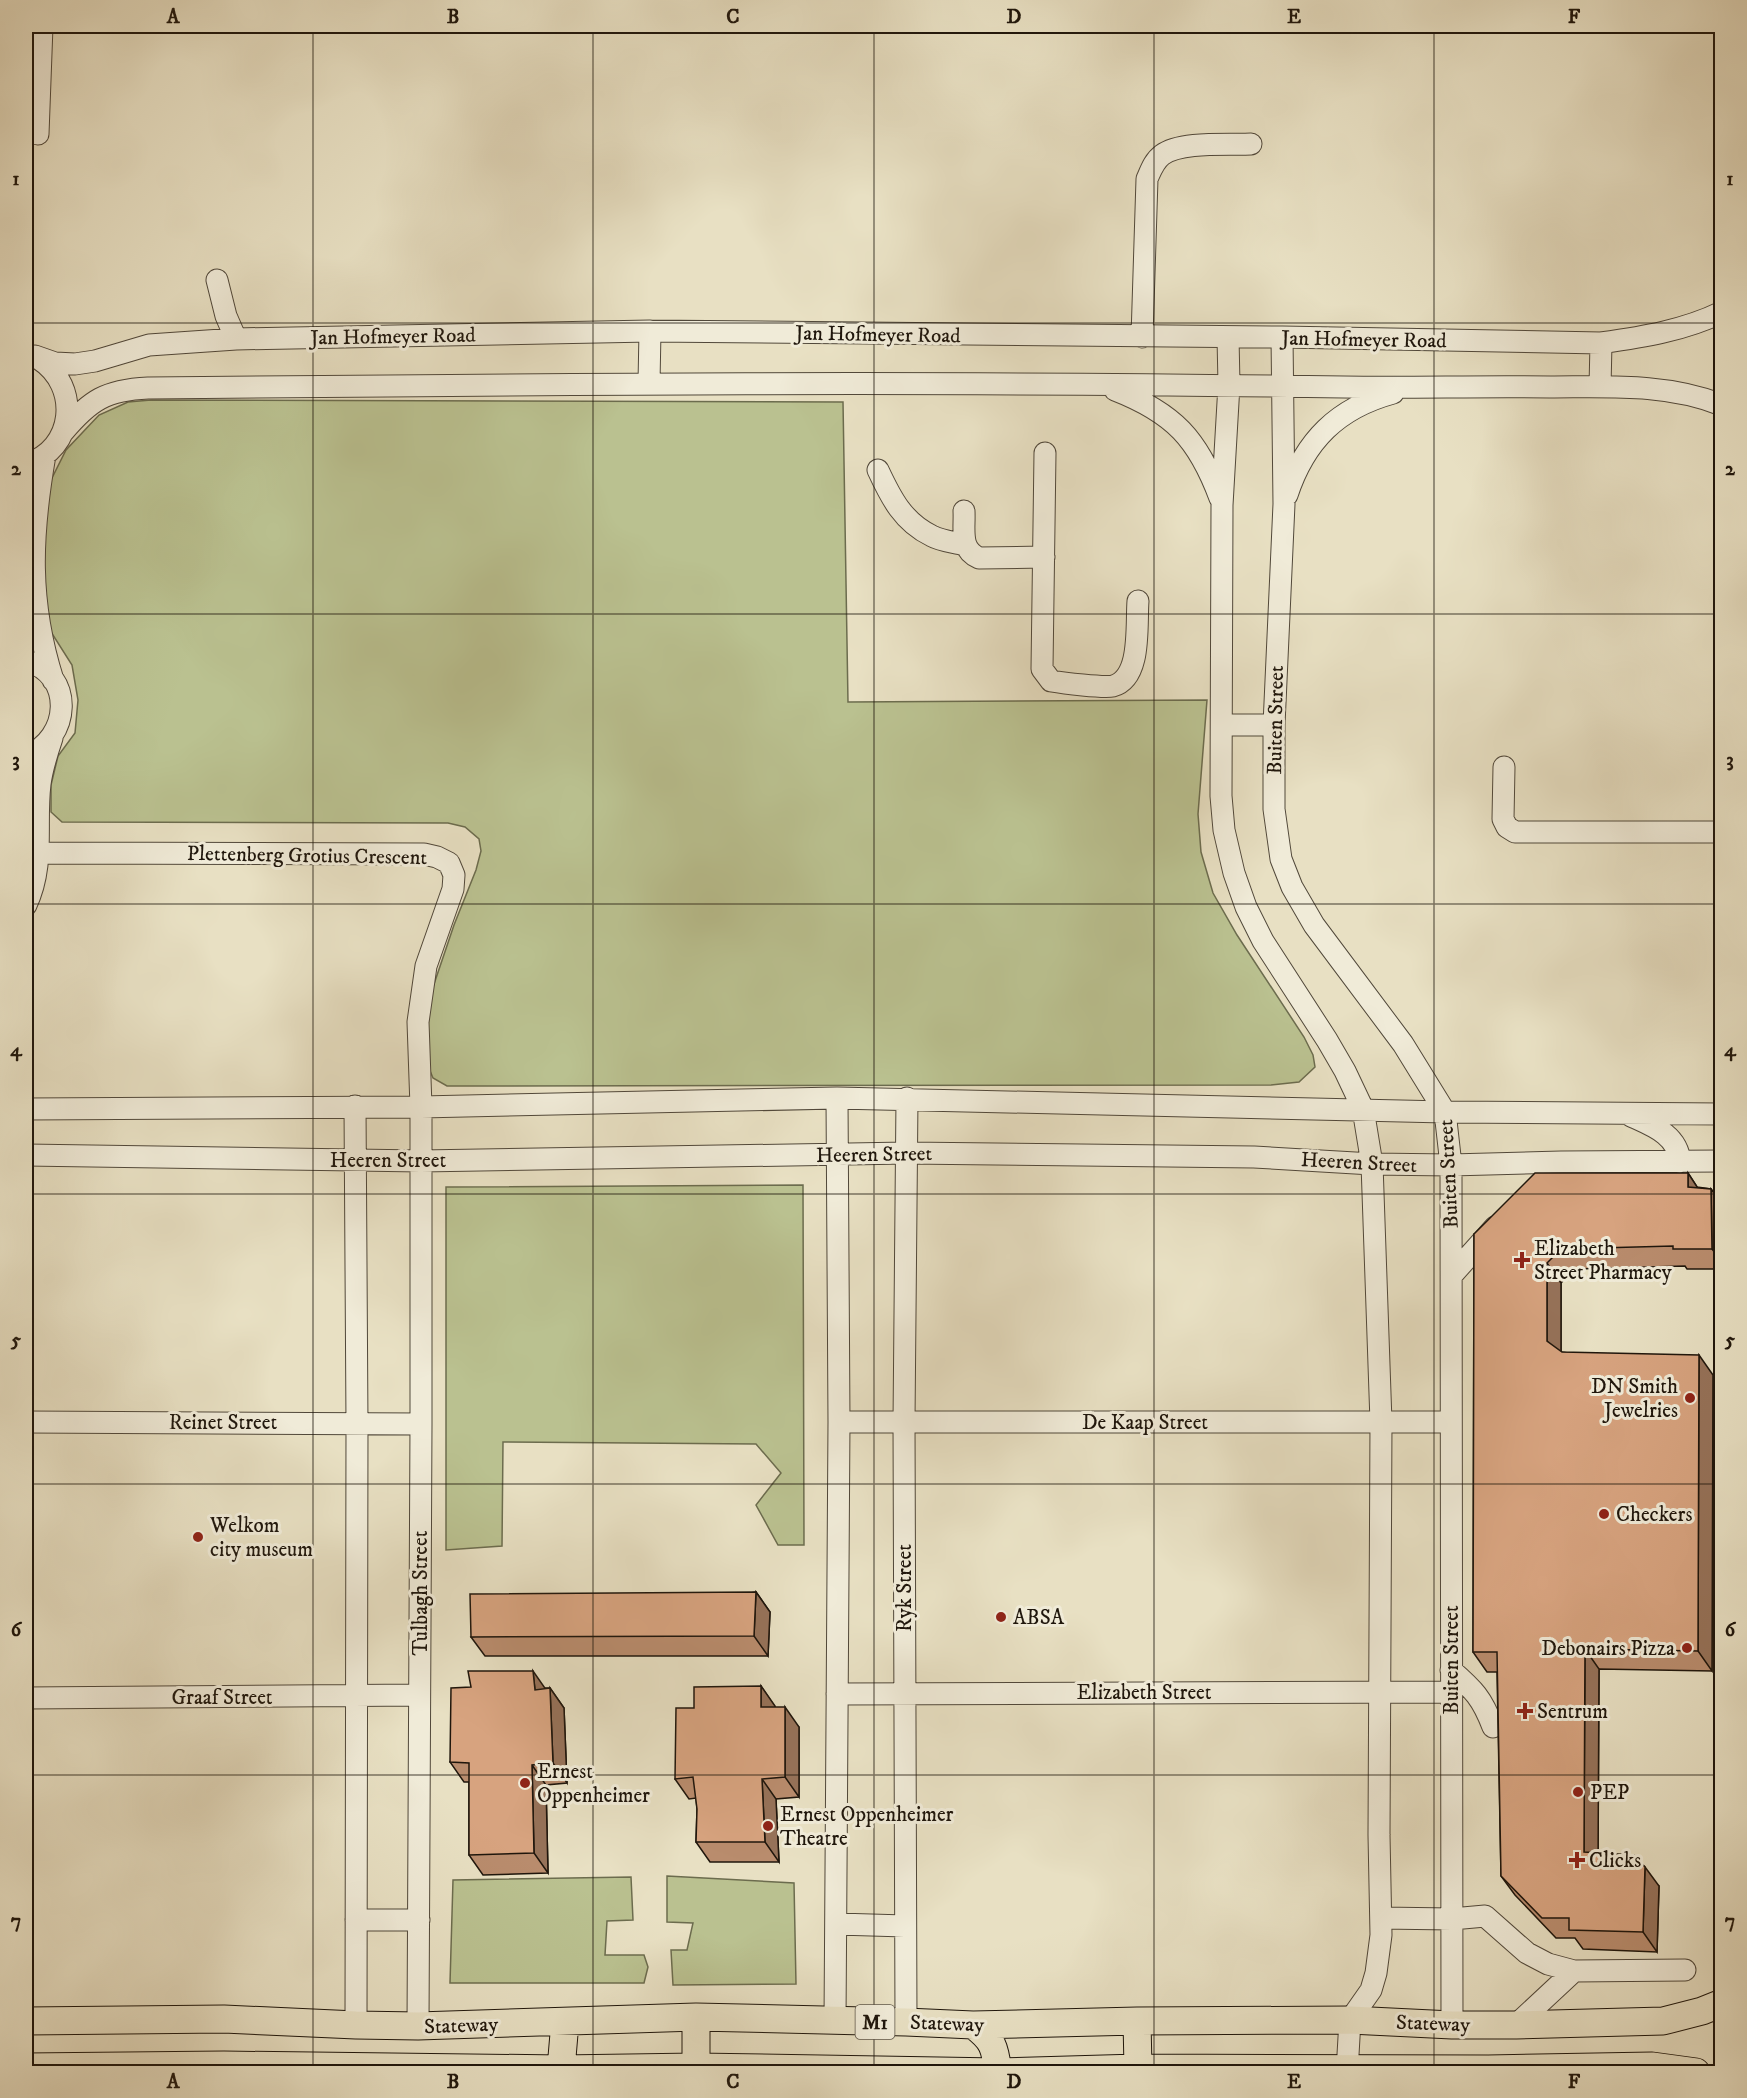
<svg xmlns="http://www.w3.org/2000/svg" width="1747" height="2098" font-family="'IM FELL DW Pica',serif">
<style>
.green{fill:#bac190;stroke:#6c6c4e;stroke-width:1.5}
.lines{fill:none;stroke-linecap:round;stroke-linejoin:round}
.minor-casing{stroke:#51483a;stroke-width:23}
.major-casing{stroke:#1f160c;stroke-width:29}
.minor{stroke:#f0ebd8;stroke-width:21}
.major{stroke:#e8e0c3;stroke-width:27}
.wall{fill:#b98c6d;stroke:#1f160c;stroke-width:1.5}
.shaded-wall{fill:#967259;stroke:#1f160c;stroke-width:1.5}
.building{fill:#d7a37f;stroke:#1f160c;stroke-width:1.5}
.grid{fill:none;stroke:#1f160c;stroke-width:1.5;stroke-opacity:0.55}
.poi-dot{fill:#8f2418;stroke:#f0ebd8;stroke-width:2}
.labels{text-anchor:middle;stroke-width:6;stroke-linejoin:round;paint-order:stroke}
.shield{fill:#f0ebd8;stroke:#5e5649;stroke-width:1.5}
.shield-label{font-size:20px;font-weight:bold;fill:#1f160c}
.street-label{font-size:21px;fill:#1f160c;stroke:#f0ebd8}
.poi-label{font-size:21px;fill:#1f160c;stroke:#f0ebd8;text-anchor:start}
.neatline{fill:none;stroke:#1f160c;stroke-width:2}
.grid-label{font-size:20px;text-anchor:middle;font-weight:bold;fill:#1f160c}
</style>
<rect width="100%" height="100%" fill="#e8e0c3"/>
<filter id="stains"><feTurbulence type="fractalNoise" baseFrequency=".00333" numOctaves="4"/><feColorMatrix values="0 0 0 0 .2 0 0 0 0 .09 0 0 0 0 .02 0 0 0 .5 -.17"/></filter>
<radialGradient id="worn" r=".72"><stop offset=".6" stop-color="#630" stop-opacity="0"/><stop offset="1" stop-color="#630" stop-opacity=".3"/></radialGradient>
<path class="green" d="M151 400 843 402 848 702 1207 700 1198 814 1201 852 1213 893 1237 935 1304 1037 1313 1055 1315 1067 1299 1082 1271 1085 447 1086 433 1078 426 1061 430 996 454 925 476 870 481 851 479 839 465 827 448 823 62 822 51 812V785L58 756 75 733 78 700 72 665 51 632 43 599 46 490 66 450 99 415 128 402Z
M803 1185 804 1545H778L756 1505 781 1473 756 1444 503 1442 502 1546 446 1550V1187Z
M667 1876 794 1883 796 1984 673 1985 671 1950H687L693 1923 667 1922Z
M631 1877 633 1920 607 1921 605 1955H644L648 1967 644 1983H450L453 1880Z"/>
<g class="lines">
<defs>
<path id="minor" d="M38 134 42 26
M217 280 226 316 236 339
M1142 337 1147 179C1151 170 1154 161 1162 155 1180 141 1228 145 1251 144
M1228 337 1229 385 1222 505 1221 796 1224 830 1234 873 1246 907 1263 941 1327 1040 1345 1071 1363 1109 1372 1164 1381 1422 1379 1835 1381 1935 1376 1973 1371 1990 1350 2020 1347 2072
M1282 337 1284 504 1274 725V809L1281 859 1292 887 1314 925 1403 1044 1445 1112 1451 1165 1452 2025
M35 356 55 363 75 364 95 361 149 345 236 339 650 331 1282 337 1601 343C1642 337 1683 331 1722 312
M649 383 650 331
M1600 387 1601 343
M1115 390C1174 413 1198 439 1220 498
M63 432C90 400 106 390 148 388 546 384 945 381 1344 387 1412 388 1481 386 1550 387 1607 387 1667 383 1722 405
M1045 453 1042 669 1051 681C1063 683 1103 688 1113 686 1142 678 1136 625 1138 601
M45 455C31 536 28 601 53 680
M26 464C75 450 81 386 39 359
M878 470C891 498 903 522 932 536 941 541 954 542 965 545
M1287 495C1305 440 1338 408 1393 393
M964 511C965 530 959 549 979 558L1044 557
M26 661C75 674 71 739 26 756
M1222 725H1274
M1504 767 1503 819 1507 827 1515 832H1722
M39 853 424 854 437 857 449 863 454 875 453 889 426 966 418 1022 421 1107V1424L418 2026
M26 905C45 865 35 826 40 784 42 768 47 753 52 738
M355 1106 357 1424 356 2025
M26 1109 421 1107 837 1098 1445 1112 1722 1114
M1631 1116C1653 1126 1678 1135 1680 1162
M26 1155 421 1161 907 1153 1254 1157 1372 1164 1451 1165 1561 1162 1722 1161
M1452 1275 1495 1227
M26 1422 421 1424
M839 1422H1451
M1451 1670C1474 1690 1482 1698 1493 1727
M837 1694 1451 1692
M26 1698 419 1695
M1381 1918 1452 1919 1485 1916 1527 1953 1548 1964 1574 1971 1685 1970
M356 1920H419
M837 1924 905 1926
M835 2021 839 1422 837 1098
M906 2022 904 1422 907 1098
M1516 2025 1574 1971"/>
<path id="major" d="M26 2021 224 2019 356 2025 418 2026 696 2017 906 2022 973 2025 1137 2021 1350 2020 1452 2025H1516L1663 2021 1702 2011 1722 2003
M1137 2021 1138 2068
M973 2025C993 2040 995 2047 998 2072
M26 2067 224 2065 561 2069 696 2067 998 2072 1138 2068 1488 2069 1652 2066 1696 2072
M696 2067V2017
M561 2069 565 2022"/>
</defs>
<use href="#minor" class="minor-casing"/>
<use href="#major" class="major-casing"/>
<use href="#minor" class="minor"/>
<use href="#major" class="major"/>
</g>
<path class="wall" d="M1688 1173 1697 1187 1711 1189 1722 1203V1269H1687L1685 1266 1575 1269 1561 1283V1351L1562 1352 1713 1375 1712 1671 1599 1669 1598 1853 1659 1886 1657 1952 1583 1949 1575 1938H1556L1515 1895 1501 1876 1497 1672H1487L1473 1652 1474 1234Z
M756 1592 770 1612 768 1656H485L471 1637Z
M761 1686 775 1707 799 1727V1797L776 1799 779 1862H710L696 1842 697 1809 696 1798 689 1799 675 1779Z
M545 1688H550L564 1708 567 1783 546 1785 548 1873 483 1875 469 1855V1782H464L450 1762Z"/>
<path class="shaded-wall" d="M1688 1173 1701 1193 1688 1187Z
M1711 1189 1722 1203V1262L1712 1249Z
M1547 1263 1561 1283V1361L1547 1341Z
M1699 1355 1713 1375 1712 1671 1698 1651Z
M756 1592 770 1612 768 1656 754 1636Z
M1585 1649 1599 1669 1598 1872 1584 1852Z
M533 1671 547 1691 535 1690Z
M761 1686 775 1706V1727L761 1707Z
M550 1688 564 1708 567 1783 553 1763Z
M785 1707 799 1727V1797L785 1777Z
M532 1765 546 1785 548 1873 534 1853Z
M762 1779 776 1799 779 1862 765 1842Z
M1645 1867 1659 1886 1657 1952 1643 1932Z"/>
<path class="building" d="M1535 1173H1688V1187L1711 1189 1712 1249H1673V1246L1561 1249 1547 1263V1341L1562 1352 1699 1355 1698 1651 1585 1649 1584 1852 1634 1855 1645 1867 1643 1932 1569 1930V1918H1542L1501 1876 1497 1652H1473L1474 1234Z
M756 1592 754 1636 471 1637 470 1594Z
M468 1671H533L535 1690 550 1688 553 1763 532 1765 534 1853 469 1855V1763L450 1762 451 1688 471 1687Z
M761 1686V1707H785V1777L762 1779 765 1842H696L697 1809 693 1777 675 1779 676 1708H694V1687Z"/>
<path class="grid" d="M313 26V2072M593 26V2072M874 26V2072M1154 26V2072M1434 26V2072M26 323H1722M26 614H1722M26 904H1722M26 1194H1722M26 1484H1722M26 1775H1722"/>
<g class="poi-dot">
<path d="M1519 1251h6v6h6v6h-6v6h-6v-6h-6v-6h6z"/>
<circle cx="1690" cy="1398" r="6"/>
<circle cx="1604" cy="1514" r="6"/>
<circle cx="198" cy="1537" r="6"/>
<circle cx="1001" cy="1617" r="6"/>
<circle cx="1687" cy="1648" r="6"/>
<path d="M1522 1702h6v6h6v6h-6v6h-6v-6h-6v-6h6z"/>
<circle cx="525" cy="1783" r="6"/>
<circle cx="1578" cy="1792" r="6"/>
<circle cx="768" cy="1826" r="6"/>
<path d="M1574 1851h6v6h6v6h-6v6h-6v-6h-6v-6h6z"/>
</g>
<g class="labels">
<rect class="shield" x="855.5" y="2005" width="39" height="34" rx="4.5"/>
<g class="shield-label">
<text x="875" y="2029">M1</text>
</g>
<g class="street-label">
<text transform="translate(878 334) rotate(1)" y="7">Jan Hofmeyer Road</text>
<text transform="translate(393 336) rotate(-1)" y="7">Jan Hofmeyer Road</text>
<text transform="translate(1364 339) rotate(1)" y="7">Jan Hofmeyer Road</text>
<text transform="translate(1275 720) rotate(-89)" y="7">Buiten Street</text>
<text transform="translate(307 855) rotate(1)" y="7">Plettenberg Grotius Crescent</text>
<text transform="translate(874 1154) rotate(-1)" y="7">Heeren Street</text>
<text x="388" y="1167">Heeren Street</text>
<text transform="translate(1359 1162) rotate(3)" y="7">Heeren Street</text>
<text transform="translate(1448 1174) rotate(-93)" y="7">Buiten Street</text>
<text x="223" y="1429">Reinet Street</text>
<text x="1145" y="1429">De Kaap Street</text>
<text transform="translate(904 1588) rotate(-90)" y="7">Ryk Street</text>
<text transform="translate(420 1593) rotate(-90)" y="7">Tulbagh Street</text>
<text transform="translate(1451 1660) rotate(-90)" y="7">Buiten Street</text>
<text x="1144" y="1699">Elizabeth Street</text>
<text x="222" y="1704">Graaf Street</text>
<text transform="translate(947 2023) rotate(2)" y="7">Stateway</text>
<text transform="translate(1433 2023) rotate(2)" y="7">Stateway</text>
<text transform="translate(461 2025) rotate(-2)" y="7">Stateway</text>
</g>
<g class="poi-label">
<text x="1534" y="1255">Elizabeth<tspan x="1534" dy="24">Street Pharmacy</tspan></text>
<text x="1678" y="1393" text-anchor="end">DN Smith<tspan x="1678" dy="24">Jewelries</tspan></text>
<text x="1616" y="1521">Checkers</text>
<text x="210" y="1532">Welkom<tspan x="210" dy="24">city museum</tspan></text>
<text x="1013" y="1624">ABSA</text>
<text x="1675" y="1655" text-anchor="end">Debonairs Pizza</text>
<text x="1537" y="1718">Sentrum</text>
<text x="537" y="1778">Ernest<tspan x="537" dy="24">Oppenheimer</tspan></text>
<text x="1590" y="1799">PEP</text>
<text x="780" y="1821">Ernest Oppenheimer<tspan x="780" dy="24">Theatre</tspan></text>
<text x="1589" y="1867">Clicks</text>
</g>
</g>
<rect width="1747" height="2098" fill="none" stroke="#e8e0c3" stroke-width="66"/>
<rect x="33" y="33" width="1681" height="2032" class="neatline"/>
<g class="grid-label">
<text x="173" y="23">A</text>
<text x="453" y="23">B</text>
<text x="733" y="23">C</text>
<text x="1014" y="23">D</text>
<text x="1294" y="23">E</text>
<text x="1574" y="23">F</text>
<text x="16" y="185">1</text>
<text x="1730" y="185">1</text>
<text x="16" y="475">2</text>
<text x="1730" y="475">2</text>
<text x="16" y="766">3</text>
<text x="1730" y="766">3</text>
<text x="16" y="1056">4</text>
<text x="1730" y="1056">4</text>
<text x="16" y="1346">5</text>
<text x="1730" y="1346">5</text>
<text x="16" y="1636">6</text>
<text x="1730" y="1636">6</text>
<text x="16" y="1927">7</text>
<text x="1730" y="1927">7</text>
<text x="173" y="2088">A</text>
<text x="453" y="2088">B</text>
<text x="733" y="2088">C</text>
<text x="1014" y="2088">D</text>
<text x="1294" y="2088">E</text>
<text x="1574" y="2088">F</text>
</g>
<rect width="100%" height="100%" filter="url(#stains)"/>
<rect width="100%" height="100%" fill="url(#worn)"/>
</svg>
